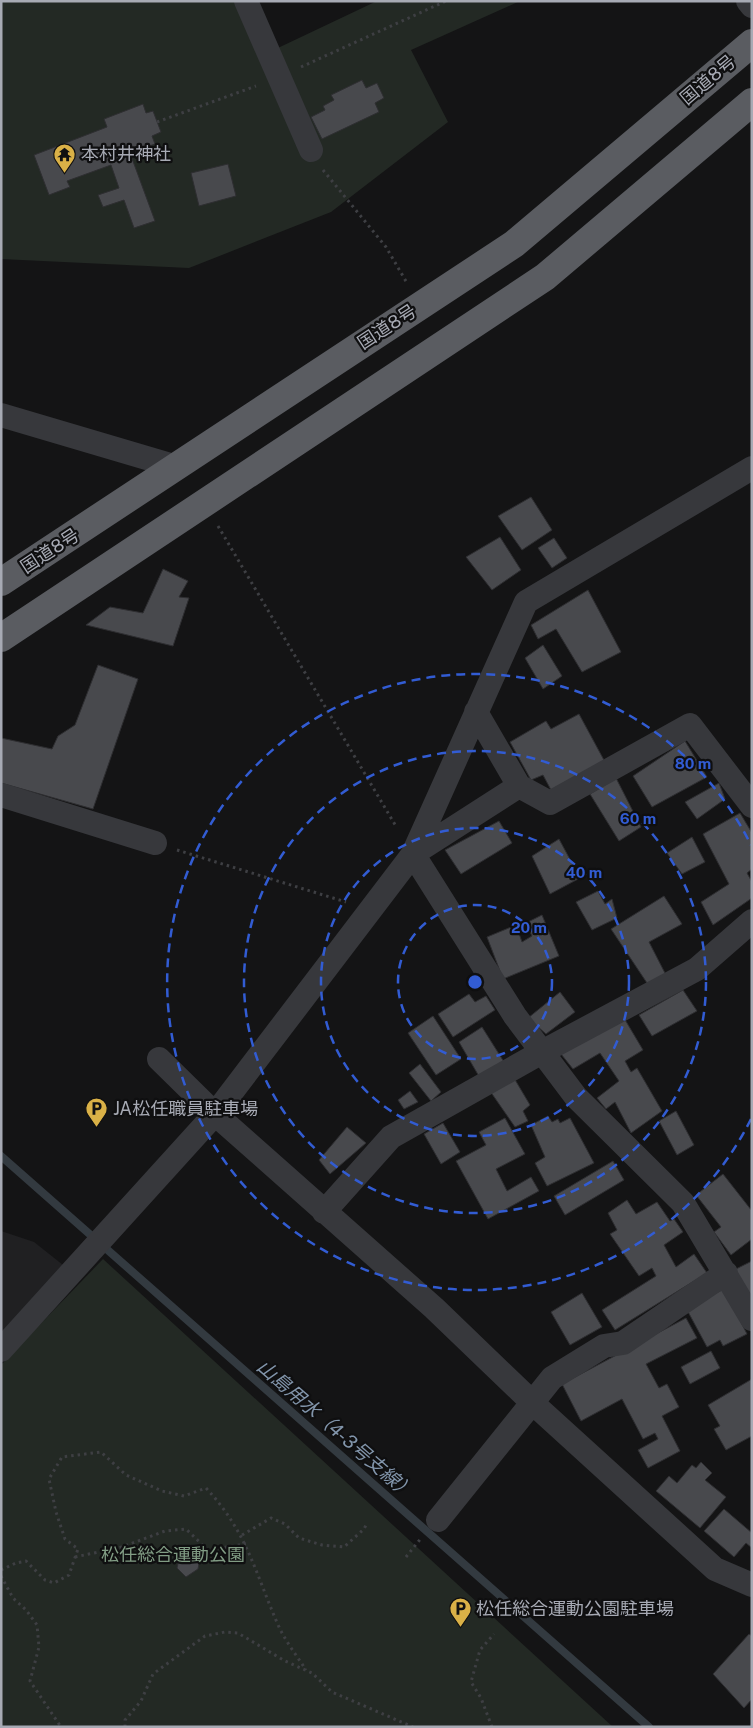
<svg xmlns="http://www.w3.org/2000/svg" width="753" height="1728" font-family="'Public Sans','Noto Sans JP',sans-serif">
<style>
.built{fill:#202022}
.green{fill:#232924}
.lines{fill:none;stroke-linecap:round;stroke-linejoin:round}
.stream{stroke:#333a40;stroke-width:8}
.building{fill:#48494d;stroke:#2e2e31}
.path{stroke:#3e3f43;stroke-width:3;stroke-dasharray:2.5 4;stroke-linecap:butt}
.minor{stroke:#37383c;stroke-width:24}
.trunk{stroke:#5a5c61;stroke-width:28}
.ring{fill:none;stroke:#325cd3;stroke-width:2.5;stroke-dasharray:9 6}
.labels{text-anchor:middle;stroke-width:4.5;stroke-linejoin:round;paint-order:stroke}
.street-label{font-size:18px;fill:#a7aab4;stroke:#0f0f10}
.poi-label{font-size:18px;fill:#a7aab4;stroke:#0f0f10;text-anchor:start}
.park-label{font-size:18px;fill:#819c84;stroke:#0f0f10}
.water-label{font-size:19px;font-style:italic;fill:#8295ab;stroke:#0f0f10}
.centre{fill:#325cd3;stroke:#0f0f10;stroke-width:2.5}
.ring-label{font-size:15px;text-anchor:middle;font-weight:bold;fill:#325cd3;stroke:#0f0f10;stroke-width:4.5;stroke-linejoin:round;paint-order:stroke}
</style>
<rect width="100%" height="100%" fill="#141415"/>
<path class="built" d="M1 1231 34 1242 63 1265 1 1333Z"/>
<path class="green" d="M1 1H236L261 56 377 1H520L411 50 448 122 331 212 189 268 1 259Z
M103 1259 613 1727H1V1365Z"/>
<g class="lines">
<path class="stream" d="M1 1156 649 1727"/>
</g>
<path class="building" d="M362 80 366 88 377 83 384 98 375 103 379 112 322 139 311 117 325 110 323 106 334 100 331 95Z
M143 104 146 113 153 111 161 132 152 136 155 144 130 153 155 221 134 228 124 200 103 207 98 195 119 188 111 165 67 181 70 187 49 195 34 155 107 127 104 119Z
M228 164 236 196 199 206 191 173Z
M531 497 552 530 522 550 498 516Z
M500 537 521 570 492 590 466 557Z
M554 538 567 558 552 568 538 548Z
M163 569 188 581 179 597 189 598 173 646 86 625 110 607 143 613Z
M588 590 621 652 582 672 556 629 538 639 531 625Z
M543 645 562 676 543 689 525 658Z
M98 665 138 679 93 809 1 783V738L52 749 58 736 75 725Z
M579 714 605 762 551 790 543 775 531 780 510 742 546 721 551 729Z
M685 741 707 777 652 807 633 776Z
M616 778 641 827 619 841 590 794Z
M719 783 725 799 697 819 685 802Z
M740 813 752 833V869L747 873 752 882V898L713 925 701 902 729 884 703 834Z
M499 821 512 843 461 874 445 850Z
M692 837 705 862 682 874 667 853Z
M559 839 580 878 550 894 532 856Z
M598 891 605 904 612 899 617 918 592 930 576 902Z
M664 896 682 924 649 942 667 977 649 986 611 929Z
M542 915 559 956 503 979 487 937 516 925 522 942 532 936 526 923Z
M683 990 697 1011 652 1036 639 1015Z
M560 992 575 1012 546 1034 528 1018Z
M469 994 475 1002 486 996 495 1010 453 1037 438 1014Z
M433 1016 461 1059 436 1075 408 1033Z
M624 1018 643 1050 625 1061 631 1072 637 1068 662 1111 631 1133 615 1102 606 1109 597 1098 619 1081 600 1053 573 1069 561 1054Z
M482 1027 504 1062 480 1078 459 1042Z
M420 1064 441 1092 431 1101 409 1073Z
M514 1078 530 1105 523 1111 528 1121 515 1127 490 1091Z
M410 1091 418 1102 404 1109 398 1100Z
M676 1111 694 1145 677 1155 659 1121Z
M548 1116 552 1122 558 1119 560 1123 570 1118 594 1163 547 1186 535 1163 545 1157 531 1125Z
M505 1118 525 1154 496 1169 507 1191 531 1177 539 1191 488 1219 456 1161 486 1145 479 1132Z
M443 1123 460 1152 441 1164 424 1134Z
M347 1127 366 1143 330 1174 319 1160Z
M613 1161 624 1180 565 1215 554 1196Z
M723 1174 752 1211V1239L731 1255 714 1232 721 1227 696 1195Z
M627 1200 636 1214 657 1202 670 1221 674 1219 683 1232 664 1245 676 1267 694 1254 707 1273 615 1330 602 1310 656 1276 652 1268 639 1276 610 1234 617 1230 608 1213Z
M752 1261V1301L734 1270Z
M724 1289 747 1334 723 1346 720 1340 707 1347 686 1308Z
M582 1293 602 1327 570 1345 551 1312Z
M686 1318 697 1338 646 1364 659 1388 667 1384 679 1407 662 1416 680 1451 648 1468 638 1450 658 1439 655 1433 643 1439 622 1399 581 1421 562 1384Z
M711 1351 720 1368 690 1384 681 1367Z
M752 1379V1436L726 1450 714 1429 720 1426 708 1405Z
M701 1462 712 1473 705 1480 726 1497 700 1528 656 1491 669 1476 677 1483 692 1465 696 1468Z
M724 1509 752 1533V1548L746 1543 734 1557 704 1531Z
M190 1551 200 1559 198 1569 186 1577 177 1568 179 1559Z
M749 1634 752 1636V1699L744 1708 713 1674Z"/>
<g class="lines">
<path class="path" d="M301 67 446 1
M157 122 256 86
M323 170 386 247 407 283
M218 526 397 828
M177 850 346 902
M242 1535 271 1518 285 1524 299 1538 322 1545 344 1547 364 1529 367 1523
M75 1557 122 1547 165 1531 186 1529 208 1550 246 1544
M406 1557 422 1537
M1 1570 16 1563 26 1561 45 1580 54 1583 69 1575 78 1549 65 1539 56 1512 49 1479 62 1457 101 1452 126 1475 162 1491 184 1496 206 1488C248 1533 255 1573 279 1627 286 1642 297 1656 306 1670
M1 1576 13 1598 26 1610 37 1625 39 1647 30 1681 61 1727
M125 1727V1720L141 1701 153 1674 205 1636 225 1632 238 1633 285 1661 312 1673 332 1692 413 1727
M492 1727 481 1698 471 1682 480 1650 494 1634"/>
<path class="minor" d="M246 1 311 150
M748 1 752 6
M1 415 177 467
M476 712 519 786
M1 795 155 843
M752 806 690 725 550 803 519 786 413 854 515 1016 576 1097 683 1203 752 1319
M159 1059 215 1114 434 1308 537 1407 715 1569 752 1585
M324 1212 391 1137 542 1052 697 969 752 921
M1 1350 215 1114 413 854 526 602 752 468
M438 1520 552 1378 604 1346 623 1343 726 1273"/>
<path class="trunk" d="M1 582 514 244 752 43
M1 638 545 277 752 102"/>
</g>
<g class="ring">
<circle cx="475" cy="982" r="77"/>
<circle cx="475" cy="982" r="154"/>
<circle cx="475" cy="982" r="231"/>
<path d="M751 1119A308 308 0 1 1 751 845"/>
</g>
<defs>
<symbol id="temple-pin" viewBox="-11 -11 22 30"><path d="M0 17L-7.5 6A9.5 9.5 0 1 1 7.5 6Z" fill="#dab147" stroke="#0f0f10"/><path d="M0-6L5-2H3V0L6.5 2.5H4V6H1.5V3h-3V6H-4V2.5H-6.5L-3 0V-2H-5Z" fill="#111"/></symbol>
<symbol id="parking-pin" viewBox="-11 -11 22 30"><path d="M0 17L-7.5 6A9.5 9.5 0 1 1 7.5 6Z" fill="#dab147" stroke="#0f0f10"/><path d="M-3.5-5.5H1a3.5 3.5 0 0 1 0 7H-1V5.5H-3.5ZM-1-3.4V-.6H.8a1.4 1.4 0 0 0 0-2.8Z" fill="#111"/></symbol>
</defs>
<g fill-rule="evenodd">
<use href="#temple-pin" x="52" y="142" width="25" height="34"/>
<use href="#parking-pin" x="84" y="1096" width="25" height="34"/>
<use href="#parking-pin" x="448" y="1596" width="25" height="34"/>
</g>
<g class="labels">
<g class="street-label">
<text transform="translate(708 80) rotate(-40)" y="6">国道8号</text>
<text transform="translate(387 327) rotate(-33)" y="6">国道8号</text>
<text transform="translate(50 551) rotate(-33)" y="6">国道8号</text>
</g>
<g class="poi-label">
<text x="81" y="160">本村井神社</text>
<text x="113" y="1115">JA松任職員駐車場</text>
<text x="476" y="1615">松任総合運動公園駐車場</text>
</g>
<g class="park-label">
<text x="173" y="1561">松任総合運動公園</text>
</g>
<g class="water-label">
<text transform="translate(336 1429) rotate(41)" y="7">山島用水（4-3号支線）</text>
</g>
</g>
<circle cx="475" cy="982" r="8" class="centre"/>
<g class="ring-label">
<text x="693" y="769">80 m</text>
<text x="638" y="824">60 m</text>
<text x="584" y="878">40 m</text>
<text x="529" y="933">20 m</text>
</g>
<rect width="753" height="1728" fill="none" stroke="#a7aab4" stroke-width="5"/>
</svg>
